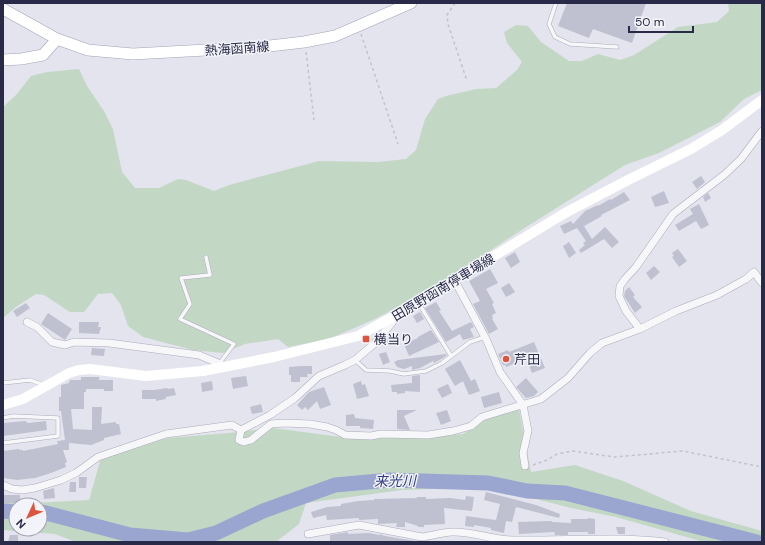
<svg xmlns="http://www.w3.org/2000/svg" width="765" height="545" font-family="'DM Sans','Noto Sans JP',sans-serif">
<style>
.green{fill:#c3d8c4;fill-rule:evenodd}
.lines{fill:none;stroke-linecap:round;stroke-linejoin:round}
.river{stroke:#9aa5d0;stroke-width:15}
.building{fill:#bfc1d0}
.service-casing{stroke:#abacbb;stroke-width:4.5}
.minor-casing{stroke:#abacbb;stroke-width:8}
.primary-casing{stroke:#a1a3ba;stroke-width:12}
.path{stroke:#c1c2cb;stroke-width:1.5;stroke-dasharray:3 3;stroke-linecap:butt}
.service{stroke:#f7f7fa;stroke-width:3.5}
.minor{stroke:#f7f7fa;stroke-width:7}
.secondary{stroke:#fff;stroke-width:10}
.primary{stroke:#fff;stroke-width:11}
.poi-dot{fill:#de543c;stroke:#f3f4f9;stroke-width:1.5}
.labels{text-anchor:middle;stroke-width:3;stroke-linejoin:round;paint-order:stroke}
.street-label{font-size:13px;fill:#282a47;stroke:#f3f4f9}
.poi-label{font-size:13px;fill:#282a47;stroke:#f3f4f9;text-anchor:start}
.water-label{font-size:14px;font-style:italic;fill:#2d3a81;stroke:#f3f4f9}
</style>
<rect width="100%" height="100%" fill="#e3e4ed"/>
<path class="green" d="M728 3H762V90L744 99 720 122 659 153 625 165 523 229 440 284 375 319 329 339 288 347 278 339 245 344 223 353 193 350 143 337 128 326 121 305 112 293 98 294 84 312H70L44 295 36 294 16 307 3 318V107L16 95 31 76 47 72 79 69 87 86 104 111 113 129 122 172 135 188H159L178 179 186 180 214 191 229 185 319 161 378 162 406 159 416 150 425 119 438 99 446 96 476 89 496 88 517 70 522 62 507 43 504 32 516 25 528 26 541 42 569 61H582L598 54 620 60 634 55 678 27 717 22 729 11Z
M519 409 531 472 575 465 623 481 691 511 762 531V542H704L616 517 571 508 489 487 402 490 306 503 299 524 276 542H76L55 534 3 530V501L32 503 89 500 101 458 168 438 229 433 273 428 356 439 463 434 485 420ZM16 505H40V529H16Z"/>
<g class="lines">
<path class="river" d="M3 511 16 512
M40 512 46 513 130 535 188 540 216 533 263 511 335 485 390 480 488 483 527 491 565 493 757 542"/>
</g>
<path class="building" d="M567 3H646L632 43 593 29 589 38 558 26Z
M701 176 705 182 697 189 692 182Z
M664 191 669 203 655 207 651 197Z
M624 192 630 200 601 215 602 216 584 226 592 239 605 227 619 242 612 248 604 239 581 253 579 250 585 245 583 243 586 241 577 228 564 234 560 226 571 221 573 224 585 211 598 205V206L610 199 611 200Z
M708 193 711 198 705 202 703 197Z
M699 204 709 225 701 229 696 221 679 231 675 225 693 214 690 209Z
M569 242 576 253 569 258 563 246Z
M678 249 687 261 679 267 672 257 674 256 672 253Z
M515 252 520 262 511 268 505 258Z
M654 266 660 272 651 280 646 273Z
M490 269 498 283 486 289 494 303 492 304 496 313 492 315 493 318 492 319 498 329 489 334 473 304 480 301 469 281Z
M509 283 515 292 506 297 501 288Z
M629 287 635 295 633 297 642 307 635 313 624 296 625 291Z
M436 302 441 310 439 311 452 331 471 322 474 327 470 329 474 337 463 340 460 334 446 342 425 308Z
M26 303 30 308 17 317 13 311Z
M420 312 424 319 417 323 413 316Z
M48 313 72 329 65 340 41 324Z
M79 322H99L98 327H101L99 334 79 333Z
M431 330 439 342 409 356 404 344 418 338V337Z
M394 333 397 340 388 344 385 338Z
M534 342 545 368 532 373 527 361 525 362 524 360 506 367 505 365H503L498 354 508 350 509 352Z
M92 348 105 349 104 356 91 355Z
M386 352 390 362 383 365 379 354Z
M446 354 447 355 443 358 434 363 433 361 420 368 412 370V366L404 369 397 367 394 362 398 360Z
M460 360 471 381 475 379 480 391 469 395 463 381 455 386 445 369Z
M301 366H312V374H307L308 377H300V382H291V375H289V367Z
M420 375V392L405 391V393L397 394V392H392L391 385 412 383V376Z
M246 376 248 386 233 389 231 378Z
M81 377H99V380H113V391H104V389H86V392H84V409H71L73 429 92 430V407H102L101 424 116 422V424H119L121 434 104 438V440L91 445 69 443V450H63L67 462 65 463 66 467 51 473 35 478 17 480 3 478V451L19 449 20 450H23V451L58 444 57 441 65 440 61 411H59V397H61V385L69 383 70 380H81Z
M526 378 538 392 534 396 526 398 516 387Z
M212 381 213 390 202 392 201 383Z
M361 381 362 385 365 384 369 396 357 399 353 384Z
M448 384 452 393 442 398 437 389Z
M324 387 331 405 320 409 317 401 308 410 305 407 302 410 297 405 309 392Z
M167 388 168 389 174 388 176 395 166 397V399L156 401V399H142V390H154Z
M499 392 502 403 484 408 481 397Z
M261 404 263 412 252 414 250 407Z
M397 410H417L404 416 410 430 397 429Z
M447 410 451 421 441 425 436 413Z
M354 414 355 418 374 420 373 429 360 428V426H346V415Z
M26 421 27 423H29L46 421 47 430 3 436V423Z
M79 477H87L86 488H79Z
M70 482H76V492H69Z
M54 488 55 498 44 499 43 491Z
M486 492 536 505 560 514 559 518 516 507 512 522 506 521 504 533 491 530V528L474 525V527L465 526 466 516 496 520 500 504 484 500Z
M3 495H20V503H3Z
M466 496 474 497 472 511 444 508 445 524 424 525V527H418V526L405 522V527H396L397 523 378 524V519L359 520V518L327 520 326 515 313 518 311 512 327 507 341 506V504L358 501 374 500V499L417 498V497H426V499L450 498 465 500Z
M588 518 595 519V534H588V532H568V535H555L554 532 519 534 518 522 552 521V522L571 523V519H588Z
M616 527H625V534H618Z
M348 532V534L369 533 379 535V534L385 536 415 541 414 542H330V535Z
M10 535H18V542H8Z"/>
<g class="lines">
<defs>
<path id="service" d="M556 3 549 24 555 37 570 44 617 47
M206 257 210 275 181 278 190 304 180 319 234 344 219 364
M418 302 451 356
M355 360 366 370 390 371 404 374 426 371 442 363 470 342 485 337
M3 383 30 380 44 385
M3 418 13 416 58 418V436L3 443"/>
<path id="minor" d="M455 281 487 341 500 372 523 405 528 431 523 453 525 466
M397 317 374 344 355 360 345 365 319 376 295 398 270 415 241 430 239 440 244 442 251 440 271 424 284 423 310 424 327 427 336 430 345 435 371 436 381 434 428 435 453 431 471 426 482 417 541 399 568 378 590 353 602 343 640 329 676 311 717 295 746 279 754 272 762 283
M27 322 37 327 52 342 65 345 74 342 109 343 199 355 225 366
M640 329 626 311 619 296 620 286 625 279 636 267 673 214 724 175 741 159 762 131
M3 485 12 489 22 490 35 488 61 480 76 473 98 457 166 434 232 425 241 430
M308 534 359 525 422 537C432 536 442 532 452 532 472 531 492 540 512 540 563 541 615 536 665 542"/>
<path id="primary" d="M3 9 57 39 88 50 133 54 261 47 304 42 335 36 411 3
M3 60 21 59 43 55 57 39"/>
</defs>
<use href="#service" class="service-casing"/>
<use href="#minor" class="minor-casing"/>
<use href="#primary" class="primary-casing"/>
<path class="path" d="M455 3 447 15 448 24 467 81
M361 34 398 144
M306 52 314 120
M533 465 547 460 557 454 573 451 614 457 683 451 762 467"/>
<use href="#service" class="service"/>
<use href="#minor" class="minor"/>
<path class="secondary" d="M3 405 23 399 69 373 79 370 90 369 146 376 203 371 274 357 358 336 400 313 565 213 628 180 691 149 722 130 762 100"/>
<use href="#primary" class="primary"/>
</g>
<g class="poi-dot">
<rect x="362" y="335" width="8" height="8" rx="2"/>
<circle cx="506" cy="359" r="4"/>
</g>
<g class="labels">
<g class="street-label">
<text transform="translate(237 48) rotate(-4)" y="5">熱海函南線</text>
<text transform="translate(443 287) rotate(-31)" y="5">田原野函南停車場線</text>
</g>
<g class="poi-label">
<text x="374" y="344">横当り</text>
<text x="514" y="364">芹田</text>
</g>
<g class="water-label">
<text transform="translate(395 481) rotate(-1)" y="5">来光川</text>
</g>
</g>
<rect width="765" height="545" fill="none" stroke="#282a47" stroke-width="8"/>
<g transform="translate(28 517) rotate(226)"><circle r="19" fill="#f3f4f9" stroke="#a2a3b2"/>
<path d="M0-3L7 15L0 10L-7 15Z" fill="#de543c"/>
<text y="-6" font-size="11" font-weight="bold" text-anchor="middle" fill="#282a47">N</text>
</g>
<path d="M629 26v6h64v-6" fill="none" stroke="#282a47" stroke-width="2"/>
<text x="635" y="26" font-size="12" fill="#282a47" stroke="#f3f4f9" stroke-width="3" paint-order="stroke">50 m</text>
</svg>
